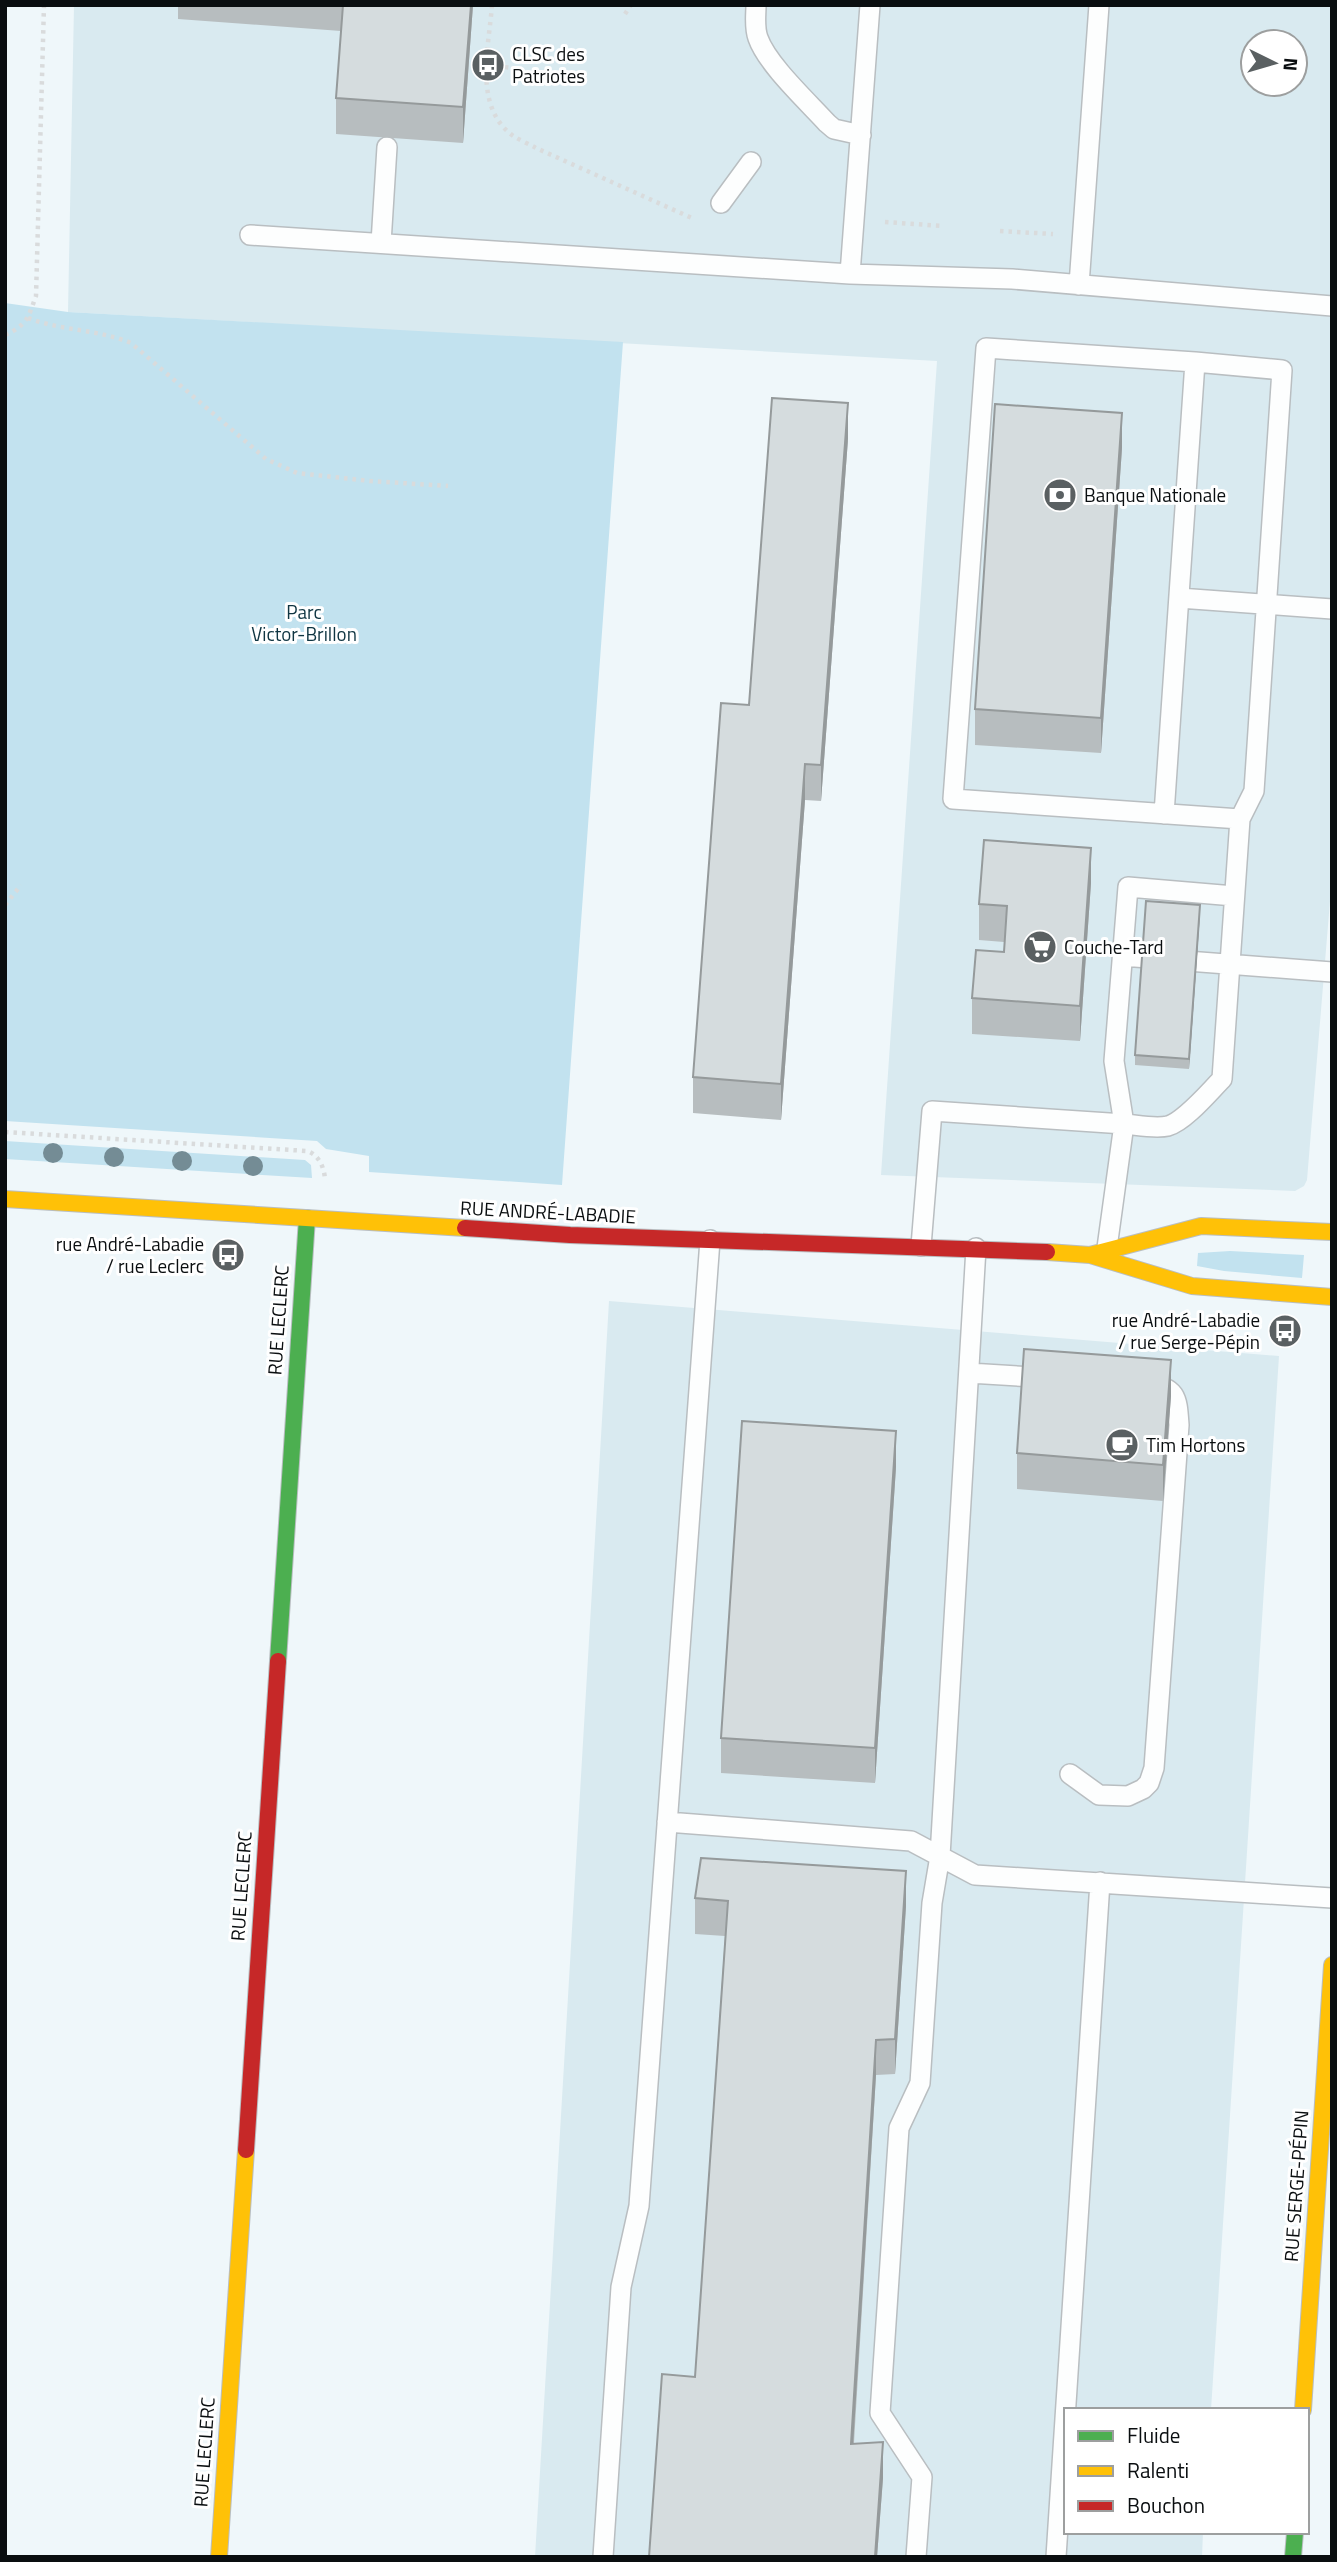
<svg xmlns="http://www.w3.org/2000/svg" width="1337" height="2562" font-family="'Titillium Web',sans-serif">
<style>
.built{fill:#d9eaf0;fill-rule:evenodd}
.green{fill:#c2e2ef}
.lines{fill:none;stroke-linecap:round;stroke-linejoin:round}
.lane-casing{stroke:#b9bec1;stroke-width:22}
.fast-casing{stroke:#b9bec1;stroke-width:18}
.slow-casing{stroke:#b9bec1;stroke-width:18}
.jam-casing{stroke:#b9bec1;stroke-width:18}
.path{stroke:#d9dbdc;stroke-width:4.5;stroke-dasharray:3.5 5;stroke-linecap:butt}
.lane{stroke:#fdfefe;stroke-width:19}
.fast{stroke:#4caf50;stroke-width:16}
.slow{stroke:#ffc107;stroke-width:16}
.jam{stroke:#c62828;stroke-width:16}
.tree{fill:#748c95}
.wall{fill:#b7bdbf}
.shaded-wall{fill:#959a9b}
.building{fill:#d5dcde;stroke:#959a9b;stroke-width:2}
.labels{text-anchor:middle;stroke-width:6;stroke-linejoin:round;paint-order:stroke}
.poi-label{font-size:19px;fill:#0a0e10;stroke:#fff;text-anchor:start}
.park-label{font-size:19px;fill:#0f3542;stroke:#fff}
.street-label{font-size:19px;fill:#0a0e10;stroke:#fff}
</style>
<rect width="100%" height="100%" fill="#eff7fa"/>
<path class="built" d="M74 5H1332V877L1307 1180 1304 1186 1295 1191 881 1175 937 361 68 312ZM1253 42H1295V84H1253Z
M609 1301 1279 1356 1211 2410H1066V2532H1203L1202 2557H535Z"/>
<path class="green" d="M5 303 68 312 623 342 562 1185 369 1172V1156L326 1149 317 1141 5 1121Z
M5 1141 305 1160 311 1165 312 1178 5 1159Z
M1230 1251 1304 1255 1302 1278 1224 1271 1197 1266 1198 1253Z"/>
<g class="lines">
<defs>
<path id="lane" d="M756 5C756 16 754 27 758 38 767 64 807 101 827 123L834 129 861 135
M721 203 751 162
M250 235 850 274 1012 279 1332 306
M381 243 387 147
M850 274 870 5
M1079 285 1099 5
M1195 362 1282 370 1254 791 1240 819 1222 1079C1209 1092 1185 1121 1168 1126 1155 1129 1137 1125 1124 1124L1114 1061 1128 887 1234 896
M1179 598 1332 609
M1164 814 1195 362 986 348 953 799 1240 819
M1122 956 1332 972
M921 1246 932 1111 1124 1124 1106 1255
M969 1373 1049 1378
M1070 1774 1099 1795 1128 1796 1143 1789 1149 1783 1154 1768 1179 1425C1177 1397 1177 1387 1146 1384
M667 1822 911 1841 975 1875 1332 1898
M603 2557 621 2287 639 2206 710 1240
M916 2557 922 2477 880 2413 899 2128 920 2083 932 1903 940 1856 976 1248
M1056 2557 1100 1882"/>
<path id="fast" d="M278 1661 307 1218
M1293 2557 1295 2532"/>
<path id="slow" d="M5 1199 465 1228
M1047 1252 1090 1255 1192 1286 1332 1297
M1090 1255 1201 1226 1332 1232
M1303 2410 1332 1965
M219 2557 246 2150"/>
<path id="jam" d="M465 1228 570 1235 1047 1252
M246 2150 278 1661"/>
</defs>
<use href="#lane" class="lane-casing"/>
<use href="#fast" class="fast-casing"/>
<use href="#slow" class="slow-casing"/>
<use href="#jam" class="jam-casing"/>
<path class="path" d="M492 5C489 47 473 106 512 135 519 140 529 144 536 148L694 219
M625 14 631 5
M488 65 520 69
M885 222 943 226
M1000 231 1053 234
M28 318C62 331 97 329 131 343L266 459 297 473 370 481 448 486
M5 335C27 325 28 318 36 296L44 5
M5 905 21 885
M5 1132 307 1151C319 1155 324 1167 325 1179"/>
<use href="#lane" class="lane"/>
<use href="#fast" class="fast"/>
<use href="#slow" class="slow"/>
<use href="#jam" class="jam"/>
</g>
<g class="tree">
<circle cx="53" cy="1153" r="10"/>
<circle cx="114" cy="1157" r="10"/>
<circle cx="182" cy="1161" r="10"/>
<circle cx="253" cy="1166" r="10"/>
</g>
<path class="wall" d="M178 5H473L463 143 336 134V98L341 31 178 19Z
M848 439 821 801 805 800 781 1120 693 1113V1077L749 705Z
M1122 448 1101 753 975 745V709Z
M1091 883 1080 1041 972 1034V998L1004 952V942L979 940V904Z
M1200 914 1189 1069 1135 1065V1055Z
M1171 1396 1163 1501 1017 1489V1453Z
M896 1467 875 1783 721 1773V1738Z
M695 1898 906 1906 895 2074 876 2075 854 2443 883 2478 877 2557H649L695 2377 725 1936 695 1934Z"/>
<path class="shaded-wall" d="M471 5H473L463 143V107Z
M848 403V439L821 801V765Z
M1122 413V448L1101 753V718Z
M805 764V800L781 1120V1084Z
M1091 848V883L1080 1041V1006Z
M1200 905V914L1189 1069V1059Z
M1171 1360V1396L1163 1501V1465Z
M896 1431V1467L875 1783V1748Z
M906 1871V1906L895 2074V2039Z
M876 2040V2075L851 2479V2444Z
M883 2442V2478L877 2557H875Z"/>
<path class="building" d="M343 5H471L463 107 336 98Z
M772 398 848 403 821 765 805 764 781 1084 693 1077 721 703 749 705Z
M995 404 1122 413 1101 718 975 709Z
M984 840 1091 848 1080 1006 972 998 976 950 1004 952 1007 906 979 904Z
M1146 901 1200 905 1189 1059 1135 1055Z
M1024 1349 1171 1360 1163 1465 1017 1453Z
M742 1421 896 1431 875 1748 721 1738Z
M701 1858 906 1871 895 2039 876 2040 851 2444 883 2442 875 2557H649L662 2374 695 2377 728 1901 695 1898Z"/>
<defs>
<symbol id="bus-disc" viewBox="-11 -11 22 22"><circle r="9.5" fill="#5a6062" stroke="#fff"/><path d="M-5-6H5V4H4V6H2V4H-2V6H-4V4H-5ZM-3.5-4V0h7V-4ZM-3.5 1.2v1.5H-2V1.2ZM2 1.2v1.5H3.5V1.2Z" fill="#fff"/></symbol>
<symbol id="bank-disc" viewBox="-11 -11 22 22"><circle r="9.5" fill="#5a6062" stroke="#fff"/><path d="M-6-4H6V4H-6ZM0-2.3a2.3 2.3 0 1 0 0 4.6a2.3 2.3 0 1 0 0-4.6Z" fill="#fff"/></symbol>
<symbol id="supermarket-disc" viewBox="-11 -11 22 22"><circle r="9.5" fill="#5a6062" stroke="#fff"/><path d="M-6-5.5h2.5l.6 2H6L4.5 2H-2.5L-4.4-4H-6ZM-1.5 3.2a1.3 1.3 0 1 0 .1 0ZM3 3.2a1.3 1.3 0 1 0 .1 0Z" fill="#fff"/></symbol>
<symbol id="cafe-disc" viewBox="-11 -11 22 22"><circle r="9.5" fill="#5a6062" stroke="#fff"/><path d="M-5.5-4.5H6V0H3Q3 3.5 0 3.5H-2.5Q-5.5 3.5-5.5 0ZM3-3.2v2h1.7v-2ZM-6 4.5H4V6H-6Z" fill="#fff"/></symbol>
</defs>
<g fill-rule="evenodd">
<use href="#bus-disc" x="469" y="46" width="38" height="38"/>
<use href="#bank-disc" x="1041" y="476" width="38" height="38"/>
<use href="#supermarket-disc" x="1021" y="928" width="38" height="38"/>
<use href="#bus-disc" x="209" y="1236" width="38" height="38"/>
<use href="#bus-disc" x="1266" y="1312" width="38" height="38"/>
<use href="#cafe-disc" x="1103" y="1426" width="38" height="38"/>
</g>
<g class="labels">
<g class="poi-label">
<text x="512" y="61">CLSC des<tspan x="512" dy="22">Patriotes</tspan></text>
<text x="1084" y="502">Banque Nationale</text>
<text x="1064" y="954">Couche-Tard</text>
<text x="204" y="1251" text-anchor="end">rue André-Labadie<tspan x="204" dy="22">/ rue Leclerc</tspan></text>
<text x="1260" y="1327" text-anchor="end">rue André-Labadie<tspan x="1260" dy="22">/ rue Serge-Pépin</tspan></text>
<text x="1146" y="1452">Tim Hortons</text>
</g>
<g class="park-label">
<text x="304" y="619">Parc<tspan x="304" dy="22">Victor-Brillon</tspan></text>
</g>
<g class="street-label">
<text transform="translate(548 1212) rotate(3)" y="7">RUE ANDRÉ-LABADIE</text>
<text transform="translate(278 1320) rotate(-86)" y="7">RUE LECLERC</text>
<text transform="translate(241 1886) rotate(-86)" y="7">RUE LECLERC</text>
<text transform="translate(1296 2186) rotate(-86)" y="7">RUE SERGE-PÉPIN</text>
<text transform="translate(204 2452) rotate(-86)" y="7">RUE LECLERC</text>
</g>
</g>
<rect width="1337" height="2562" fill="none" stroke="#0a0e10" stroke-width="14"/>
<rect x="1064" y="2408" width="245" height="126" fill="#ffffff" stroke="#9d9f9f" stroke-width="2"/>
<rect x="1078" y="2431" width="35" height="10" fill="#4caf50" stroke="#9d9f9f" stroke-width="2"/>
<text x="1127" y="2443" font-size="21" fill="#0a0e10">Fluide</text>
<rect x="1078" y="2466" width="35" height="10" fill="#ffc107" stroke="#9d9f9f" stroke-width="2"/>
<text x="1127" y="2478" font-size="21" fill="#0a0e10">Ralenti</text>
<rect x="1078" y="2501" width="35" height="10" fill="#c62828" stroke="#9d9f9f" stroke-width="2"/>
<text x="1127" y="2513" font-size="21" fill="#0a0e10">Bouchon</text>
<g transform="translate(1274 63) rotate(95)"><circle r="33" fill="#ffffff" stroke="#9d9f9f" stroke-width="2"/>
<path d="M0-5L12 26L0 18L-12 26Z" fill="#5a6062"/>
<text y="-10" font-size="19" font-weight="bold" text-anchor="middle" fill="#0a0e10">N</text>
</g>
</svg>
